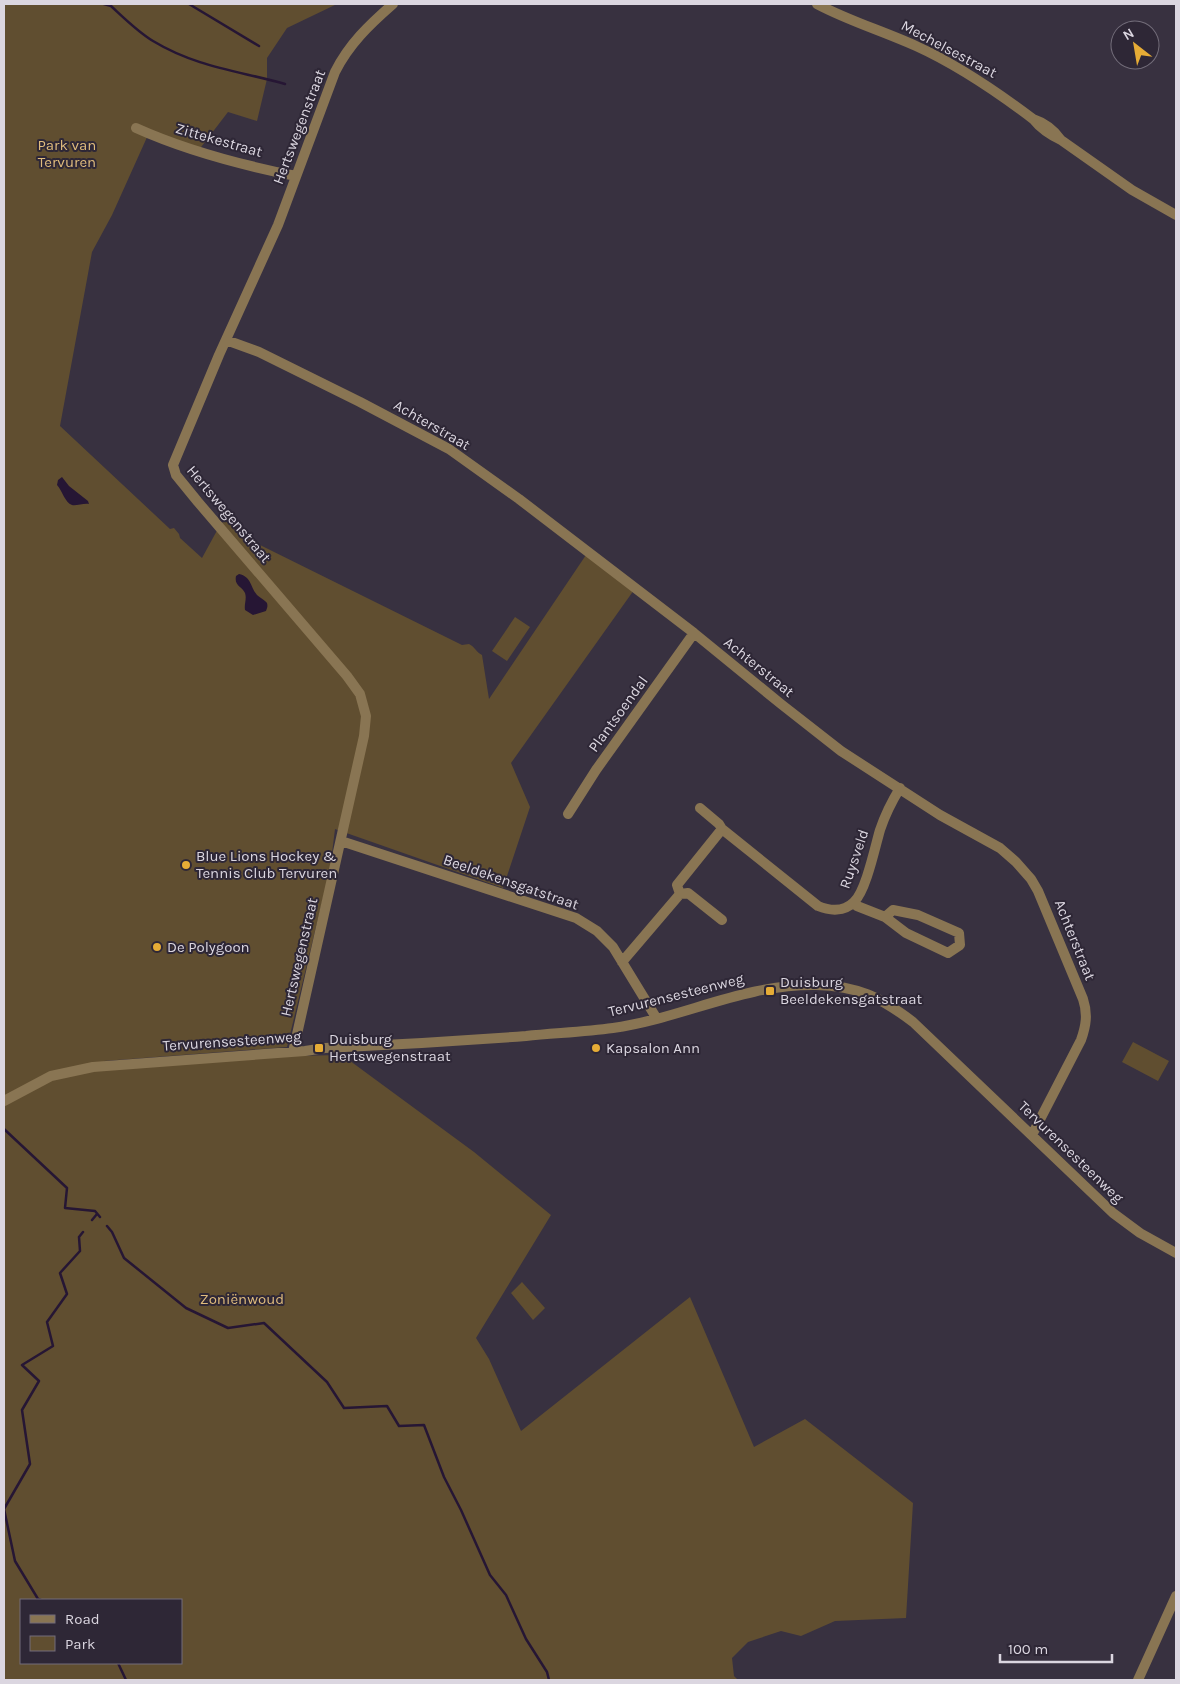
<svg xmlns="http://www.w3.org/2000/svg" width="1180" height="1684" font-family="Karla,sans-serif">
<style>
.green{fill:#604e30;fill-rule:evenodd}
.water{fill:#261634}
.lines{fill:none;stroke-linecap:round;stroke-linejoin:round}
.stream{stroke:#261634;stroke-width:2.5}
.minor{stroke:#897553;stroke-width:10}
.poi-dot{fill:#e6ac36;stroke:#2e2736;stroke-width:2}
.labels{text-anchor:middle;stroke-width:4;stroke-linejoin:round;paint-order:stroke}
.street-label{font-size:15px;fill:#dbd6e0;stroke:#2e2736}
.park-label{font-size:15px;fill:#e0bc7d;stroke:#2e2736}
.poi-label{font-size:15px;fill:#dbd6e0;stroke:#2e2736;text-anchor:start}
</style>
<rect width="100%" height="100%" fill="#383140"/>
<path class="green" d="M4 4H337L287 28 267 58V79L257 121 228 112 195 155 148 135 112 215 92 252 60 426 170 529 174 528 179 534 180 538 202 558 220 525 229 516 260 545 462 645 469 644C475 647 476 652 482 655L489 699 586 555 634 590 511 763 530 807 503 888 335 829 330 869 287 1047 104 1061 106 1069 291 1056 342 1055 474 1152 551 1215 476 1338 489 1359 521 1431 690 1297 754 1447 805 1419 913 1503 906 1618 835 1621 801 1636 781 1631 748 1642 732 1658 734 1676 738 1680H4ZM21 1600H181V1663H21Z
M515 617 530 627 507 661 492 651Z
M1133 1042 1169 1061 1158 1081 1122 1062Z
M522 1282 545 1308 533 1320 511 1293Z"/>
<path class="water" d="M62 477 69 486 88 501 89 504C84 503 76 506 72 505 65 503 62 490 57 485L58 480Z
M239 574C252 577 250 587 257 595 260 598 265 600 267 603 268 607 267 608 266 611L253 615 245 610C244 604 247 599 245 593 242 586 234 586 236 576Z"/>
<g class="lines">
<path class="stream" d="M104 4 111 6C124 18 138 32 153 41 196 67 239 71 285 84
M189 4 259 46
M4 1129 67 1188 65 1208 95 1211 100 1217
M92 1220 97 1214
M107 1226 112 1232 124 1258 186 1308 228 1328 264 1323 327 1382 344 1408 387 1406 399 1426 424 1425 444 1477 461 1510 490 1575 506 1595 526 1639 547 1672 549 1680
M41 1600 38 1599 15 1561 4 1509 30 1464 22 1410 39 1381 22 1365 53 1346 47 1322 67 1294 60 1273 80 1251 79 1237 83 1232
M118 1663 126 1680"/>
<path class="minor" d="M817 4C849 21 883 31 916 46 958 65 996 91 1033 119
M136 128C187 151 241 165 296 176
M1061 140C1054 130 1045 123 1033 119 1041 129 1050 135 1061 140L1132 190 1176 215
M226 340 259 352 360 402 449 449 519 499 694 633 781 704 841 751 940 815 1000 848 1016 862 1031 879 1038 891 1083 999C1088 1014 1086 1026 1081 1040L1032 1135
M700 808 719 824 722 829
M568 814 596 770 694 633
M341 841 576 918 597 931 613 947 657 1019
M680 894 688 893 722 920
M854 903 857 906 885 917 906 933 948 953 960 945 959 933 918 915 893 910 885 917
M622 962 680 894 677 885 722 829 818 906C830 911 844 912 854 902 866 891 875 847 880 830 885 815 892 801 900 788
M293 1052 364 736 366 716 360 694 347 676 198 502 176 475 173 465 219 355 278 225 335 72C349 44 369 25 393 4
M4 1101 51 1076 93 1067 305 1051 325 1048C392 1045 459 1041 526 1036 555 1033 584 1032 613 1028 683 1018 743 984 816 985 858 986 880 997 913 1022L1113 1213 1140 1233 1176 1253
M1138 1680 1176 1596"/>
</g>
<g class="poi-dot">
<circle cx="186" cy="865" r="5"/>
<circle cx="157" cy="947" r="5"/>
<rect x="765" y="986" width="10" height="10" rx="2.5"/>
<rect x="314" y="1043" width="10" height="10" rx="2.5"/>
<circle cx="596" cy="1048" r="5"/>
</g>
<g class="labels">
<g class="street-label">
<text transform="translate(949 49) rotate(28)" y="5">Mechelsestraat</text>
<text transform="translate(299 127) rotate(-69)" y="5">Hertswegenstraat</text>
<text transform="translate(219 140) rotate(16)" y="5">Zittekestraat</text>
<text transform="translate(432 425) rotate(30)" y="5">Achterstraat</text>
<text transform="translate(229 514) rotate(50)" y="5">Hertswegenstraat</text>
<text transform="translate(759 667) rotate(39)" y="5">Achterstraat</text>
<text transform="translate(618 714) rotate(-54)" y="5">Plantsoendal</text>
<text transform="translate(854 859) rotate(-71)" y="5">Ruysveld</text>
<text transform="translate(511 882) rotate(19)" y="5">Beeldekensgatstraat</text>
<text transform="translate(1075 940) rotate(68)" y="5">Achterstraat</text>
<text transform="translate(299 957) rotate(-77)" y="5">Hertswegenstraat</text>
<text transform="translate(676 995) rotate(-14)" y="5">Tervurensesteenweg</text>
<text transform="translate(232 1041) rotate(-4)" y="5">Tervurensesteenweg</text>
<text transform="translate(1071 1152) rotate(44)" y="5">Tervurensesteenweg</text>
</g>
<g class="park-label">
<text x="67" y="150">Park van<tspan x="67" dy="17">Tervuren</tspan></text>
<text x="242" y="1304">Zoniënwoud</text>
</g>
<g class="poi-label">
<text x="196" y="861">Blue Lions Hockey &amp;<tspan x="196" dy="17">Tennis Club Tervuren</tspan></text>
<text x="167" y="952">De Polygoon</text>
<text x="780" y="987">Duisburg<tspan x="780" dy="17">Beeldekensgatstraat</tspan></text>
<text x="329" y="1044">Duisburg<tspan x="329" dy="17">Hertswegenstraat</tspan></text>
<text x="606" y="1053">Kapsalon Ann</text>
</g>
</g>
<rect width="1180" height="1684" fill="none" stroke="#dbd6e0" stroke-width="10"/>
<rect x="20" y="1599" width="162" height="65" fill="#2e2736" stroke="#736d7a"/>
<rect x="30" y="1615" width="25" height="8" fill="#897553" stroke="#736d7a"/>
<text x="65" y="1624" font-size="15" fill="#dbd6e0">Road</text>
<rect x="30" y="1636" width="25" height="15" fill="#604e30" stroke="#736d7a"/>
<text x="65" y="1649" font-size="15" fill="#dbd6e0">Park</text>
<g transform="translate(1135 45) rotate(329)"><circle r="24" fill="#2e2736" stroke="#736d7a"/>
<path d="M0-4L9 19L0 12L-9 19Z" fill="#e6ac36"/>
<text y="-8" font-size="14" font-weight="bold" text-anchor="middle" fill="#dbd6e0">N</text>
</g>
<path d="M1000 1654v8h112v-8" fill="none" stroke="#dbd6e0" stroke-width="2.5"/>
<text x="1008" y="1654" font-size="15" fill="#dbd6e0" stroke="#2e2736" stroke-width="4" paint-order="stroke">100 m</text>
</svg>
